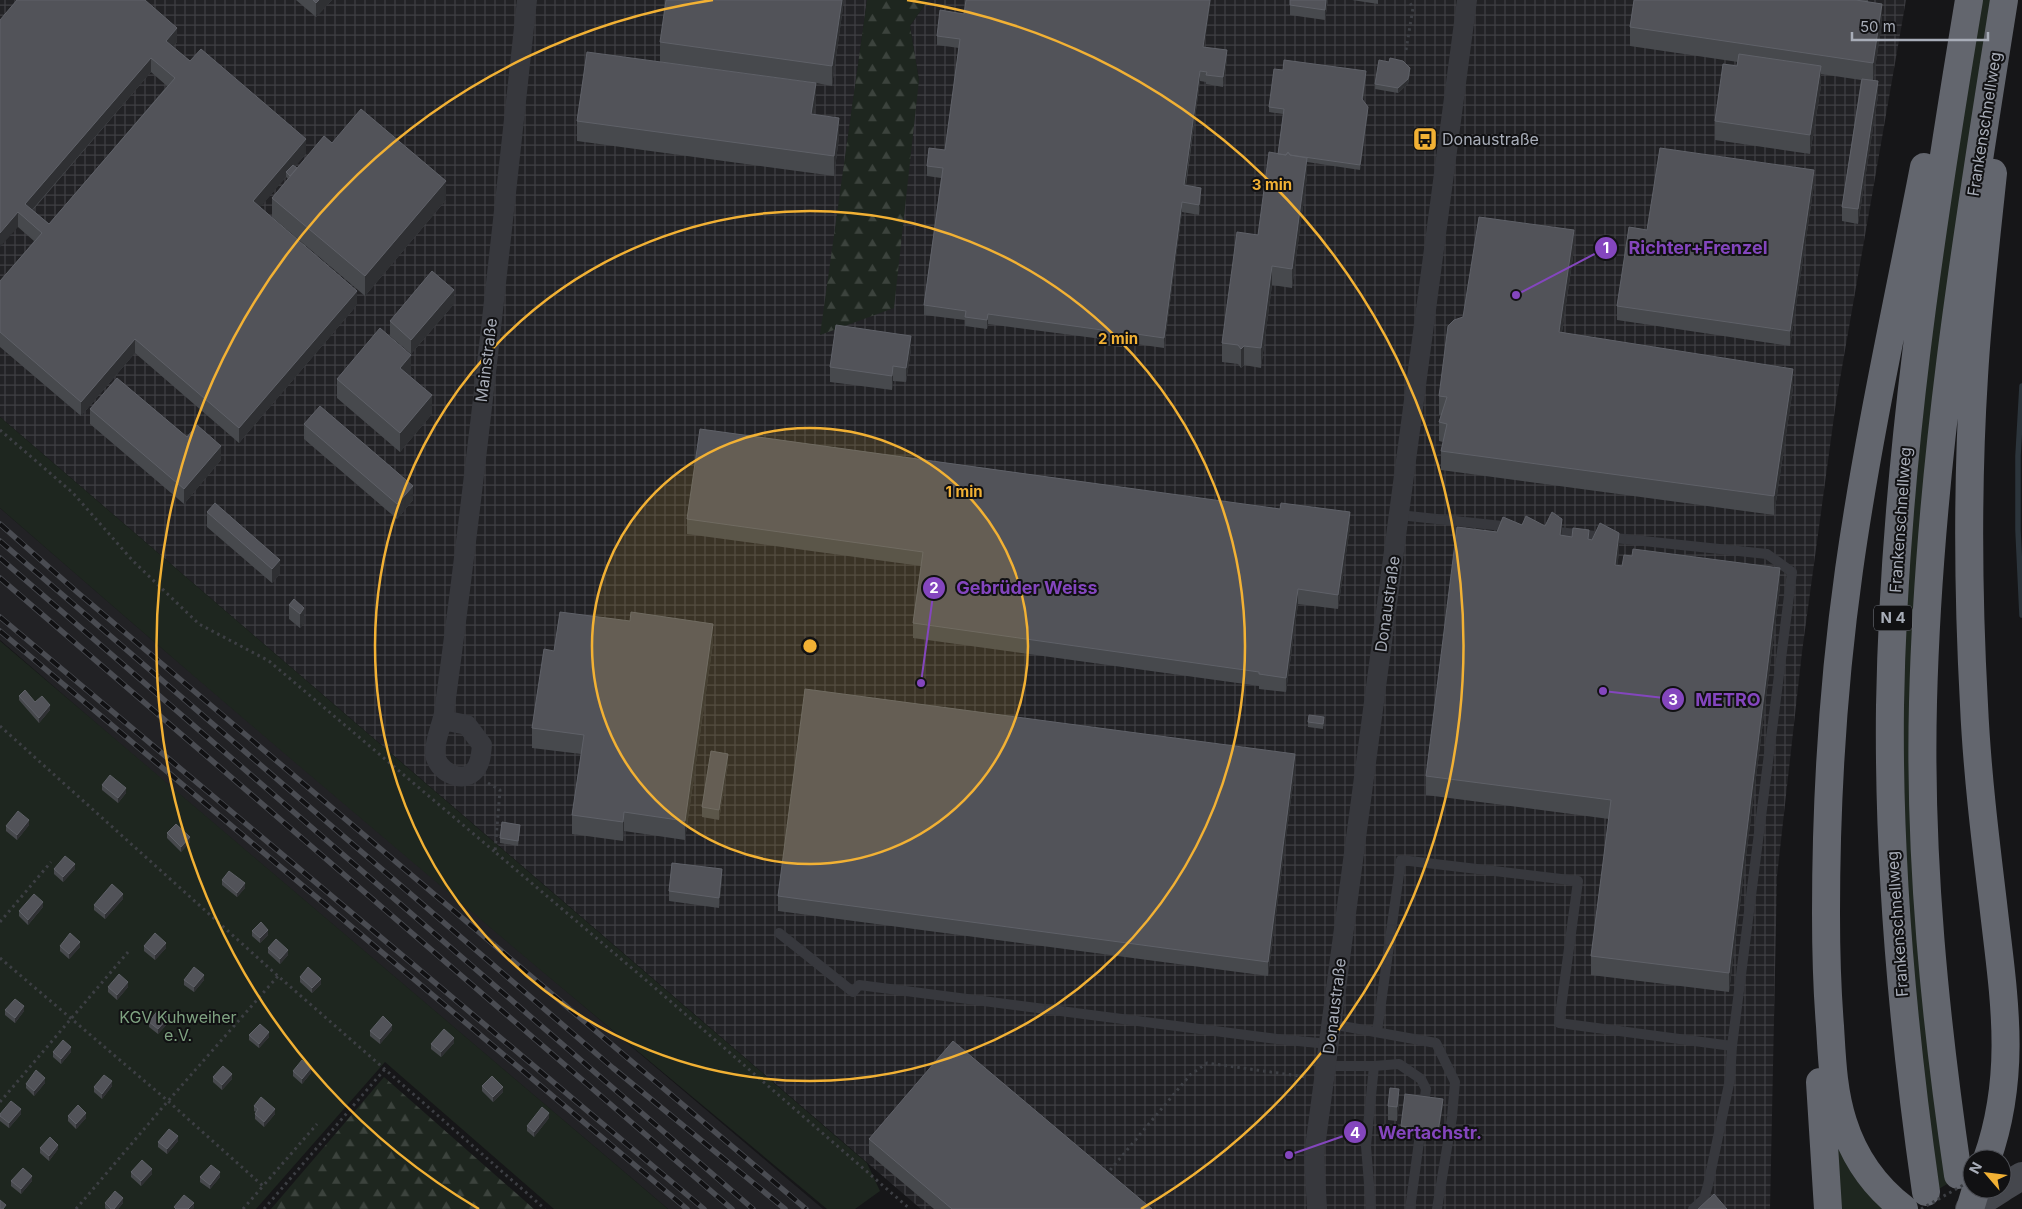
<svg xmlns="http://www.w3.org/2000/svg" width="2022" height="1209" font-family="Inter,sans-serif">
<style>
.built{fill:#222225}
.industrial{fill:url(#industrial-grid)}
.green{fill:#1e261f}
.forest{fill:url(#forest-firs)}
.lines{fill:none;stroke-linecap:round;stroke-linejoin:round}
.stream{stroke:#2c353c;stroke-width:5.5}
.path{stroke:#3d3f44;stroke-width:3;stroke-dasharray:2.5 4;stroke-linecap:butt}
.lane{stroke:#37383d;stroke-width:10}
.street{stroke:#37383d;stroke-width:20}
.secondary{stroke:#45474d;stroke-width:28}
.highway{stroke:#63666e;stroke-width:28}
.rail-casing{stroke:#4a4c52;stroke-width:5.5}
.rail{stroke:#111113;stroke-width:4;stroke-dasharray:11;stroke-linecap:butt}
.path-bridge{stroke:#3d3f44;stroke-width:3;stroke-dasharray:2.5 4;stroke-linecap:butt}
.wall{fill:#47494d;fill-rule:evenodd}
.shaded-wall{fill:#2f3033}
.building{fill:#525359;stroke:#5f6168;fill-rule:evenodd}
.ring{fill:none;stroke:#f2b134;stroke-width:2.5}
.labels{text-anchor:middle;stroke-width:4;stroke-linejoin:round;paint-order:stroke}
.shield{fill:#111113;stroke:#7b7e86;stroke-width:1}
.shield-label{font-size:15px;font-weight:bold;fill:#a8adb8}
.street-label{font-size:16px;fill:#a8adb8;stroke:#111113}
.poi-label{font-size:16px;fill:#a8adb8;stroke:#111113;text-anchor:start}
.park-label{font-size:16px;fill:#7fa381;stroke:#111113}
.centre{fill:#f2b134;stroke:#111113;stroke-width:2.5}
.ring-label{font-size:15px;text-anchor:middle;font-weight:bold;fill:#f2b134;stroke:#111113;stroke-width:4;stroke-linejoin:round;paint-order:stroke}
.leader{fill:none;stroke:#8446be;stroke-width:2}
.callout-dot{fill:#8446be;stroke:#111113;stroke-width:2}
.mark-label{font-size:15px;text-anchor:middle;font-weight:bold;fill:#fff}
.callout-label{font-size:18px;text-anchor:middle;font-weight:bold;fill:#8446be;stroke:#111113;stroke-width:4;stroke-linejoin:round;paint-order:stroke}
</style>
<defs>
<pattern id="industrial-grid" width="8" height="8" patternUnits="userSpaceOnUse" patternTransform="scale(1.25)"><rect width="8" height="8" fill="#222225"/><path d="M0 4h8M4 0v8" fill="none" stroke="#3f3f43"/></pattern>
<pattern id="forest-firs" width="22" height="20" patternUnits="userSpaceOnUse" patternTransform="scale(1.25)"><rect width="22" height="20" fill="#1e261f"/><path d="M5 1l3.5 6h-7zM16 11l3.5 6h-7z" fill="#3c433d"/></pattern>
</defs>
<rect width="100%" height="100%" fill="#161618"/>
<path class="built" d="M0 508 151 639 823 1209H668L119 743 0 640Z"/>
<path class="industrial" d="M0 0H867L821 335 919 80 910 26 928 0H1906L1836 402 1802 652 1777 876 1770 1209H921L0 417Z"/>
<path class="green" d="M1980 0H1993L1924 500 1949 1183 1937 1190 1926 1119 1901 820 1904 591 1933 307Z
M0 417 867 1163 880 1191 855 1209H827C549 978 272 746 0 508Z
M0 641 668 1209H554L385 1062 256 1209H0Z
M1843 1147 1886 1209H1838L1835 1151Z"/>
<path class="forest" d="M867 0H928L910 26 919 80 894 308 820 335Z
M384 1077 534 1209H271Z"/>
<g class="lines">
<path class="stream" d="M2022 386 2018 456V530L2022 615"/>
<path class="path" d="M1406 50 1413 8 1408 0
M0 430 73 493 133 561 199 624 269 661 495 852
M0 726 278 976 545 1209
M488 783 500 790 495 852 654 987 910 1209
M0 922 51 862
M0 958 168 1101 263 1186 317 1124
M0 1102 128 952
M1106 1175 1190 1075 1207 1063 1306 1077
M76 1209 168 1101 278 976
M243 1209 263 1186
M264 1209 385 1069"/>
<path class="lane" d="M1399 515 1512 527
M1548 531 1767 554 1792 572 1732 1046 1730 1079 1708 1185 1704 1199 1693 1209
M779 933 853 992 859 985 1277 1039 1329 1044
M1331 1024 1436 1043 1455 1082 1452 1117 1437 1209
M1377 1032 1401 860 1578 881 1559 1023 1732 1046
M1326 1066H1374L1399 1064 1421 1079 1426 1089 1410 1209
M1371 1209 1366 1146 1374 1066"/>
<path class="street" d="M443 720 467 725 482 745C481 754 481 765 473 772 460 784 437 770 435 754 434 743 442 724 444 713 476 476 501 238 527 0
M1317 1209 1314 1155 1467 0"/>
<path class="secondary" d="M2002 1188 2022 1176
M1969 1209 2001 1189"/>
<path class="highway" d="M1820 1082 1828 1209
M1987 1159C2018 1071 2003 992 1993 903 1985 837 1977 771 1974 705 1968 595 1967 486 1974 376 1978 308 1986 240 1993 173
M1958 1175C1935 1018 1919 860 1923 702 1929 465 1967 233 2004 0
M1926 1192C1903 1031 1888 869 1890 706 1894 469 1930 234 1969 0
M1904 1209C1875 1187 1854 1157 1843 1122 1833 1091 1832 1059 1830 1026 1827 989 1826 951 1826 913 1826 798 1833 684 1849 570 1868 435 1898 301 1924 167
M1970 1209 1976 1189"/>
<defs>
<path id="rail" d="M0 524 77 592 806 1209
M0 541 613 1068 785 1209
M0 558 753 1209
M0 578 732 1209
M0 617 704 1209
M0 631 687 1209"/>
</defs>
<use href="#rail" class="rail-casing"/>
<use href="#rail" class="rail"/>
<path class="path-bridge" d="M1921 1209 1972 1180"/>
</g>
<path class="wall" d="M296 0H332L316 17Z
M844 0 832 86 816 83V102L814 115 839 137 834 176 577 141V121L809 82 660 62V42Z
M1328 0 1325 20 1290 15V5Z
M1352 0H1378V4Z
M1634 0H1868V2L1882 23 1873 80 1878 96 1858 224 1842 221V207L1861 80 1821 74V86L1810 154 1715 140V121L1737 66 1738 62 1630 46V27Z
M0 20 177 42 173 47 190 61 306 154 295 166 297 168 332 143 446 200 365 296 272 217V198L288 179 286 177 260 207 357 305 239 443 135 353 81 416 0 347V281L34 241 18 227ZM151 72 167 86 49 224 33 210Z
M937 36 1205 47 1227 60 1223 87 1206 84V82L1200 81 1186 186 1201 197 1199 215 1182 212 1164 348 1122 342V347L1102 345V339L988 324 987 329 965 326V320L924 315V305L941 178 927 176V166L945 150 959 48 937 45Z
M1410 73 1408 84 1398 93 1375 89V84Z
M1366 76 1363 100 1368 112 1360 170 1307 162V177L1292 288 1272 285 1261 368 1244 365 1241 368 1238 364 1222 362V343L1258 235 1278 154 1283 114 1269 112V107Z
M1814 185 1790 346 1617 320V306L1647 230Z
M1574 250 1562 332 1793 388 1774 515 1441 470V451L1443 442 1439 441V422L1441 415H1439V396L1463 317Z
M454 304 411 354 390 336V321Z
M911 350 906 382 893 381 892 390 830 382V367Z
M411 374 410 376 432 414 400 452 337 398V379Z
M90 409 221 460 184 504 90 424Z
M304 424 413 500 397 519 304 439Z
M207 512 280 574 272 583 207 527Z
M687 519 1350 527 1338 609 1298 604 1286 692 1259 689V686L913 638V623L921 566 687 534Z
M1522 525 1562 536 1589 540 1619 553 1617 566 1780 587 1729 992 1591 975V956L1609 819 1426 795V776Z
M294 599 304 623 300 628 289 619V605Z
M713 643 685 840 624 831 623 841 572 834V815L581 754 532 748V728L554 651Z
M19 696 35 702 50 710 39 723 19 700Z
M1308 722H1324L1323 729 1308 727Z
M728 764 719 820 702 817V807Z
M1295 769 1268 976 778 911V896Z
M102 785 126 793 118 803 102 790Z
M29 825 17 840 6 831V826Z
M520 830 518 846 500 843V838Z
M167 833 190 842 181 852 167 838Z
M54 869H75L63 882 54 874Z
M722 879 719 908 669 901V891Z
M222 880 245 888 237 897 222 885Z
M123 899 105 919 94 910V905Z
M43 907 28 925 19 916V911Z
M252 931 268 935 260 943 252 936Z
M60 946 80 947 69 959 60 951Z
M144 946 166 948 155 960 144 951Z
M268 948 288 955 280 964 268 953Z
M300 977 321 984 312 993 300 982Z
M184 980H204L194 992 184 985Z
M108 987H128L117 1000 108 992Z
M5 1010 24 1011 15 1023 5 1015Z
M149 1022 168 1023 158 1034 149 1027Z
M392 1030 380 1044 370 1036V1031Z
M249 1035 269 1037 259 1048 249 1040Z
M454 1043 441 1057 431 1049V1044Z
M53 1052H71L61 1064 53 1057Z
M293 1071 311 1073 302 1084 293 1076Z
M213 1077 232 1079 222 1090 213 1082Z
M45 1083 34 1096 26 1088V1084Z
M112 1086 102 1099 94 1092V1087Z
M482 1086 503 1092 493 1102 482 1091Z
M1399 1103 1397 1121 1388 1120V1106Z
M1443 1104 1438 1137 1401 1131V1126Z
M254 1106 275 1114 264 1127 255 1119V1114L256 1112 254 1111Z
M0 1114H21L9 1128 0 1121Z
M68 1116 86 1118 76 1129 68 1121Z
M549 1118 534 1137 527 1131V1126Z
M869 1139 1152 1209H934L869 1154Z
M178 1141 167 1154 158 1147V1142Z
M40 1148 58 1149 49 1161 40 1153Z
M131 1172 152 1174 141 1186 131 1177Z
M200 1177H220L210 1189 200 1182Z
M11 1181H32L21 1194 11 1186Z
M105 1203H123L118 1209H106L105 1208Z"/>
<path class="shaded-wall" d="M319 0H332L316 17V3Z
M842 0H844L832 86V66Z
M1210 0H1211L1203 56V47Z
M1326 0H1328L1325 20V10Z
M1882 4V23L1873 82V63Z
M177 28V42L166 55V41Z
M1227 50V60L1223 87V77Z
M151 58V72L25 218V204Z
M1821 66V86L1810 154V135Z
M1410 68 1408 84 1398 93V88Z
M1200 71V81L1184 195V185Z
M1878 81V96L1858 224V209Z
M816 83V102L811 134V114Z
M1368 107V112L1360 170V165Z
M839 118V137L834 176V156Z
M306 139V154L288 174 286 172V177L253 216V201Z
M1307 158V177L1292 288V269Z
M1814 170V185L1790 346V331Z
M446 181V200L365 296V276Z
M1201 188V197L1199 215V205Z
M1182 202V212L1164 348V338Z
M18 212V227L0 247V233Z
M1574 230V250L1559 351V332Z
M1272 266V285L1261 368V348Z
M454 290V304L411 354V340Z
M357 291V305L239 443V428Z
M988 314V324L987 329V320Z
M911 336V350L906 382V368Z
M135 339V353L81 416V402Z
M1244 346V365L1241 368V349Z
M411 355V374L400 388V368Z
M893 366V381L892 390V376Z
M1793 369V388L1774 515V496Z
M432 395V414L400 452V433Z
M221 446V460L184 504V489Z
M413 486V500L397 519V504Z
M1350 512V527L1338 609V595Z
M1562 519V538L1560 535Z
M1619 533V553L1615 585V565Z
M280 560V574L272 583V569Z
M1780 568V587L1729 992V973Z
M1298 589V604L1286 692V678Z
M304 608V623L300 628V614Z
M713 624V643L685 840V821Z
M50 705V710L39 723V718Z
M728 754V764L719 820V810Z
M1295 754V769L1268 976V962Z
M126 788V793L118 803V798Z
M624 812V831L623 841V822Z
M29 820V825L17 840V835Z
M190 837V842L181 852V847Z
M75 864V869L63 882V877Z
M722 869V879L719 908V898Z
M245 883V888L237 897V893Z
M123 894V899L105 919V914Z
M43 902V907L28 925V920Z
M268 930V935L260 943V938Z
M80 942V947L69 959V954Z
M166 943V948L155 960V955Z
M288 950V955L280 964V959Z
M204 975V980L194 992V987Z
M321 979V984L312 993V988Z
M128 982V987L117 1000V995Z
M24 1006V1011L15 1023V1018Z
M168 1018V1023L158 1034V1029Z
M392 1025V1030L380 1044V1039Z
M269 1032V1037L259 1048V1044Z
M454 1038V1043L441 1057V1052Z
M71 1047V1052L61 1064V1059Z
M311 1068V1073L302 1084V1079Z
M232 1074V1079L222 1090V1085Z
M45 1078V1083L34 1096V1091Z
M112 1081V1086L102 1099V1094Z
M503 1087V1092L493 1102V1097Z
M1399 1089V1103L1397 1121V1107Z
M1443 1099V1104L1438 1137V1132Z
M21 1109V1114L9 1128V1123Z
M275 1109V1114L264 1127V1122Z
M86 1113V1118L76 1129V1124Z
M549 1113V1118L534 1137V1132Z
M178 1136V1141L167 1154V1149Z
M58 1145V1149L49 1161V1156Z
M152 1169V1174L141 1186V1181Z
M220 1172V1177L210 1189V1185Z
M32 1176V1181L21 1194V1189Z
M123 1198V1203L118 1209H114Z
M194 1203V1208L193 1209H188Z"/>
<path class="building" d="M17 0H145L177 28 166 41 190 61 201 49 306 139 253 201 357 291 239 428 135 339 81 402 0 332V281L42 233 18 212 0 233V20ZM151 58 175 78 49 224 25 204Z
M313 0H319L316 3Z
M666 0H842L832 66 660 42Z
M966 0H1210L1203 47 1227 50 1223 77 1206 75 1207 72 1200 71 1184 185 1201 188 1199 205 1182 202 1164 338 1122 332V338L1102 335V330L988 314 987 320 965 317 966 311 924 305 943 168 927 166 929 148 945 150 960 39 937 36 940 10 964 14Z
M1290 0H1326L1325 10 1290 5Z
M1634 0H1856L1882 4 1873 63 1630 27Z
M587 52 816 83 811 114 839 118 834 156 577 121Z
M1739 54 1821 66 1810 135 1715 121 1723 64 1737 66Z
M1390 58 1403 61 1410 68 1408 79 1398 88 1375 84 1379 60 1389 62Z
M1284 60 1366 71 1362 99 1368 107 1360 165 1290 155 1288 152 1286 155 1278 154 1284 109 1269 107 1274 69 1283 70Z
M1862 79 1878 81 1858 209 1842 207Z
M361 109 446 181 365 276 272 198 324 136 332 143Z
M1660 148 1814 170 1790 331 1617 306 1629 227 1647 230Z
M1269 152 1286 155 1288 152 1290 155 1307 158 1292 269 1272 266 1261 348 1244 346 1241 349 1238 345 1222 343 1237 232 1258 235Z
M293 165 297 168 290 176 286 172Z
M1479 217 1574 230 1559 332 1793 369 1774 496 1441 451 1447 424 1439 422 1447 397 1439 396 1448 326 1454 320 1463 317Z
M432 271 454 290 411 340 390 321Z
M836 325 911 336 906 368 893 366 892 376 830 367Z
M380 328 411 355 400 368 432 395 400 433 337 379Z
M117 378 187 437 197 425 221 446 184 489 90 409Z
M320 406 413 486 397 504 304 424Z
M700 429 1280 509 1281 503 1350 512 1338 595 1298 589 1286 678 1259 674V672L913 623 923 552 687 519Z
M215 503 280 560 272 569 207 512Z
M1552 512 1562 519 1560 535 1572 537 1573 528 1589 530 1588 539 1592 540 1600 523 1619 533 1615 565 1622 566 1624 555 1632 556 1633 549 1780 568 1729 973 1591 956 1611 800 1426 776 1457 527 1497 532 1503 517 1522 525 1526 516 1545 526Z
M294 599 304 608 300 614 289 605Z
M560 612 630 621 631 612 713 624 685 821 624 812 623 822 572 815 584 735 532 728 544 649 554 651Z
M805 689 1295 754 1268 962 778 896Z
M25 690 35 702 42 696 50 705 39 718 19 696Z
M1309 715 1324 717 1323 724 1308 722Z
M711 751 728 754 719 810 702 807Z
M110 775 126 788 118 798 102 785Z
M18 811 29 820 17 835 6 826Z
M502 822 520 825 518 841 500 838Z
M176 824 190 837 181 847 167 833Z
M65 856 75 864 63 877 54 869Z
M672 863 722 869 719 898 669 891Z
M229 871 245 883 237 893 222 880Z
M112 884 123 894 105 914 94 905Z
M34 894 43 902 28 920 19 911Z
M261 922 268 930 260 938 252 931Z
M70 933 80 942 69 954 60 946Z
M155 933 166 943 155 955 144 946Z
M276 939 288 950 280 959 268 948Z
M194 967 204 975 194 987 184 980Z
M308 967 321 979 312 988 300 977Z
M119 974 128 982 117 995 108 987Z
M15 999 24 1006 15 1018 5 1010Z
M158 1010 168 1018 158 1029 149 1022Z
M383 1016 392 1025 380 1039 370 1031Z
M260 1024 269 1032 259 1044 249 1035Z
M444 1029 454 1038 441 1052 431 1044Z
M63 1040 71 1047 61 1059 53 1052Z
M953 1041 1152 1209H952L869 1139Z
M302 1060 311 1068 302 1079 293 1071Z
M223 1066 232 1074 222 1085 213 1077Z
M36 1070 45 1078 34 1091 26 1084Z
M104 1075 112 1081 102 1094 94 1087Z
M492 1076 503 1087 493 1097 482 1086Z
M1390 1088 1399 1089 1397 1107 1388 1106Z
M1405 1094 1443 1099 1438 1132 1401 1126Z
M261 1097 275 1109 264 1122 255 1114 258 1109 254 1106Z
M11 1101 21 1109 9 1123 0 1116V1114Z
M78 1105 86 1113 76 1124 68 1116Z
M542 1107 549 1113 534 1132 527 1126Z
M169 1129 178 1136 167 1149 158 1142Z
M50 1137 58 1145 49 1156 40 1148Z
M142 1160 152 1169 141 1181 131 1172Z
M211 1165 220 1172 210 1185 200 1177Z
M23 1168 32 1176 21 1189 11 1181Z
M115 1191 123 1198 114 1209H111L105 1203Z
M1714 1194 1727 1209H1698Z
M184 1195 194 1203 188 1209H176L174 1207Z
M0 1200 6 1205 3 1209H0Z"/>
<circle cx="810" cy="646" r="218" fill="#f2b134" fill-opacity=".12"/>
<g class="ring">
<circle cx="810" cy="646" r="218"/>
<circle cx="810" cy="646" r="435"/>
<path d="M479 1209A653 653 0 0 1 713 0M907 0A653 653 0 0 1 1141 1209"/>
</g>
<defs>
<symbol id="bus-square" viewBox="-11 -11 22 22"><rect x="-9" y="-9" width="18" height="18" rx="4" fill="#f2b134" stroke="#111113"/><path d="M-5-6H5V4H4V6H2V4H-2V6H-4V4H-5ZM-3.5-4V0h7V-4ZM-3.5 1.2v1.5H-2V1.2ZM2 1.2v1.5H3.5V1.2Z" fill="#111"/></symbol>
</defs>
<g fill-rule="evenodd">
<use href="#bus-square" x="1411" y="125" width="28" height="28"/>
</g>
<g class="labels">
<rect class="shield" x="1874" y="605.5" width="38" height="25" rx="4"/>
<g class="shield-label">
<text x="1893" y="623">N 4</text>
</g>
<g class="street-label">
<text transform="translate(1984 124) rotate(-81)" y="6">Frankenschnellweg</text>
<text transform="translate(486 360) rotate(-83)" y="6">Mainstraße</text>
<text transform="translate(1900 520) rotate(-86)" y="6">Frankenschnellweg</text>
<text transform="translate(1387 604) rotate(-82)" y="6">Donaustraße</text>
<text transform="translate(1897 924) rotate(-94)" y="6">Frankenschnellweg</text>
<text transform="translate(1334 1006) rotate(-83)" y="6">Donaustraße</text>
</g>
<g class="poi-label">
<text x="1442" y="145">Donaustraße</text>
</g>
<g class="park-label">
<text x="178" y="1023">KGV Kuhweiher<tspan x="178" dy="18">e.V.</tspan></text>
</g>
</g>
<circle cx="810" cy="646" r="8" class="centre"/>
<g class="ring-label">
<text x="1272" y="190">3 min</text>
<text x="1118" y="344">2 min</text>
<text x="964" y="497">1 min</text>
</g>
<path class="leader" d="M1516 295L1606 248M921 683L934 588M1603 691L1673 699M1289 1155L1355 1132"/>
<g class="callout-dot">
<circle cx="1516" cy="295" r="5"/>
<circle cx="921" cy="683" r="5"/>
<circle cx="1603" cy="691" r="5"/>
<circle cx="1289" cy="1155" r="5"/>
<circle cx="1606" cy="248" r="12"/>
<circle cx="934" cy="588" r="12"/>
<circle cx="1673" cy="699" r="12"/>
<circle cx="1355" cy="1132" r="12"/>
</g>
<g class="mark-label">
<text x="1606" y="253">1</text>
<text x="934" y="593">2</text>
<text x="1673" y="705">3</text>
<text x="1355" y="1138">4</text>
</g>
<g class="callout-label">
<text x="1698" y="254">Richter+Frenzel</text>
<text x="1027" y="594">Gebrüder Weiss</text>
<text x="1728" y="706">METRO</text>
<text x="1430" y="1139">Wertachstr.</text>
</g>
<g transform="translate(1987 1174) rotate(298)"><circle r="24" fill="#111113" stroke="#4d4f55"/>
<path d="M0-4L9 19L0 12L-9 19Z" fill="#f2b134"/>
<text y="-8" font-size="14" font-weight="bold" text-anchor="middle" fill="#a8adb8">N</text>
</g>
<path d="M1852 32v8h136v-8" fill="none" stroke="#a8adb8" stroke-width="2.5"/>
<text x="1860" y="32" font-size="15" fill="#a8adb8" stroke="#111113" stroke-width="4" paint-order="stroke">50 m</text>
</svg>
